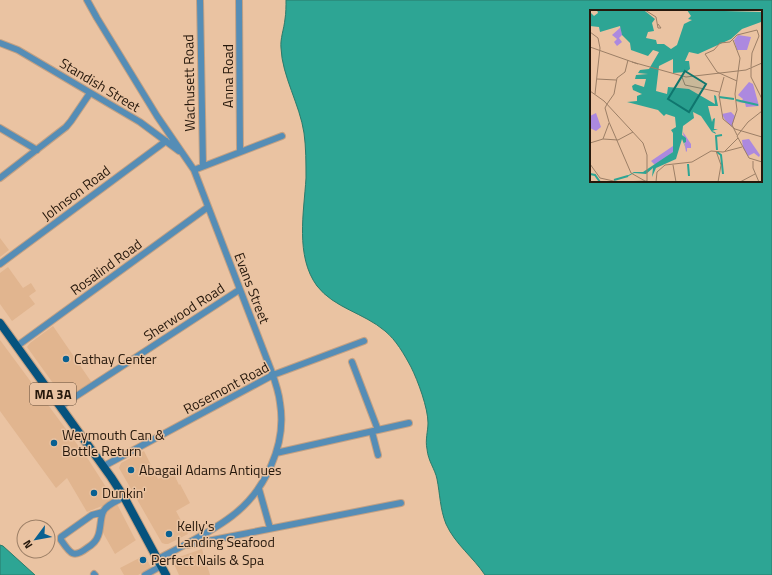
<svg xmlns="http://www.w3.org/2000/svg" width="772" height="575" font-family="'Titillium Web',sans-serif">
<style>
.built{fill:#e1b58f}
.water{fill:#2da594;stroke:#2b7b6b;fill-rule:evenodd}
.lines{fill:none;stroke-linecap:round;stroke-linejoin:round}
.minor-casing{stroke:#c3a184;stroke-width:8}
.major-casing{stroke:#c3a184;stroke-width:10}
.minor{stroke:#558db6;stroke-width:6}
.major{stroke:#05537e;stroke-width:8}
.poi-dot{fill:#086091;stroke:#eac3a2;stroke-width:1.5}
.labels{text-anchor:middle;stroke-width:3;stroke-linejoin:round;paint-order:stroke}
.shield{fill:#eac3a2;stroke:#614b39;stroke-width:1}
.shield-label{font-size:13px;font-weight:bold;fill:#26180c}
.street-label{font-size:14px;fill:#26180c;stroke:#eac3a2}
.poi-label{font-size:14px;fill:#26180c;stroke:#eac3a2;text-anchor:start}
.inset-river{fill:none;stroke:#2da594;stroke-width:2}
.inset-road{fill:none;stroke:#9c7f66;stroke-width:1}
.view{fill:#0f766e;fill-opacity:0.15;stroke:#0f766e;stroke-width:2}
.inset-edge{fill:none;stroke:#26180c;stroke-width:2}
</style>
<rect width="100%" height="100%" fill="#eac3a2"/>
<path class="built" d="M0 238 9 250 0 257Z
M8 267 23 288 31 283 36 291 29 296 35 304 12 321 0 304V273Z
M53 326 92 383 66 399 63 397 27 347 30 343Z
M0 340 88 459 118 506 135 539 136 540 115 554 102 531 106 513 102 506 87 512 67 478 56 488 0 411Z
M144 451 158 479 173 472 179 485 180 484 190 503 176 511 188 534 168 544H165L162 543 119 468 121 463Z
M202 549 210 575H179L174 564 176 558Z
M145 555 151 568 138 575H124L120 568Z"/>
<path class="water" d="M286 0H772V575H485C473 557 455 544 446 524 440 509 440 494 437 479 435 469 428 461 427 449 425 440 428 431 428 423 428 408 418 381 411 367 404 354 396 340 385 331 364 313 334 308 317 286 295 256 304 212 306 178 306 164 306 147 304 133 300 105 282 76 281 48 280 39 284 29 285 19 286 13 286 6 286 0ZM591 11H761V181H591Z
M0 545 3 546 35 575H0Z"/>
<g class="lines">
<defs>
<path id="minor" d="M87 0 97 18 157 116 194 170 271 370C275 381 279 392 280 403 287 445 265 491 232 516 210 533 182 546 158 559
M200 0 203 166
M239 0 240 151
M0 43 18 50 140 122 179 151
M0 128 37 150
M194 170 282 136
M0 178 66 127 71 121 90 93
M0 264 166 141
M17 346 208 207
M352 362 378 430
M61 406 239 290
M372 432 378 455
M276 453 409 423
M104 466 273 375 364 341
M259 489 270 528
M103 512 92 515 61 537V540C70 553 73 559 87 548 92 545 96 542 98 536 101 529 100 519 103 512 106 505 117 501 124 497
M187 545 401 503
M94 574 95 575
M145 575 161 566"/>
<path id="major" d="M0 323 111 477 124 497 166 575"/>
</defs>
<use href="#minor" class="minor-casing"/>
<use href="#major" class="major-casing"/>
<use href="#minor" class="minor"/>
<use href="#major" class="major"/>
</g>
<g class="poi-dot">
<circle cx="66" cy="359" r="4"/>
<circle cx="54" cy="443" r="4"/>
<circle cx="131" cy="470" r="4"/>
<circle cx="94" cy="493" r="4"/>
<circle cx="169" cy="534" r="4"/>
<circle cx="143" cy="560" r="4"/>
</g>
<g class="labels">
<rect class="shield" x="30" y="383" width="46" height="22" rx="3"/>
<g class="shield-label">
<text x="53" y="399">MA 3A</text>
</g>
<g class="street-label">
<text transform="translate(228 76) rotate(-90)" y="5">Anna Road</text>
<text transform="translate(189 83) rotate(-91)" y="5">Wachusett Road</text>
<text transform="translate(100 85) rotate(31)" y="5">Standish Street</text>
<text transform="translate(76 193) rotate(-37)" y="5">Johnson Road</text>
<text transform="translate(106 267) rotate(-36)" y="5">Rosalind Road</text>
<text transform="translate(252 288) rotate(69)" y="5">Evans Street</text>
<text transform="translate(184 312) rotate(-33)" y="5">Sherwood Road</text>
<text transform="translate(226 388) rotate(-28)" y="5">Rosemont Road</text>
</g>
<g class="poi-label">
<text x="74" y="364">Cathay Center</text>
<text x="62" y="440">Weymouth Can &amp;<tspan x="62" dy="16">Bottle Return</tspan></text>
<text x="139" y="475">Abagail Adams Antiques</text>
<text x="102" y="498">Dunkin'</text>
<text x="177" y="531">Kelly's<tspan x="177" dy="16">Landing Seafood</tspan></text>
<text x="151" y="565">Perfect Nails &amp; Spa</text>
</g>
</g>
<g transform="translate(590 10)">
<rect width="172" height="172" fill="#eac3a2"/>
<path d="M31 17 32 25 29 28 32 32 27 36 24 32 27 29 22 25ZM148 25 161 27 157 40H147L144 30ZM159 72 163 74 169 96 156 97 155 93 147 92H151L153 89 148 85ZM141 102 145 106 142 117 135 110 132 104ZM6 103 11 117 6 121 0 118V106ZM93 122 101 134V138H97V141L96 142ZM159 129 170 145 169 147 164 143 158 146 153 138 152 130ZM83 136V142L67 155 64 154 61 151Z" fill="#ac89df"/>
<path d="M7 0 55 1 65 9 62 13 64 21 58 22 56 28 66 30 67 34H74L81 39 87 35 94 14 102 10 98 9 101 6 97 0 172 2 171 12 152 19 141 29 108 44 99 42 95 51H99L100 59 96 62 83 63V49L69 56 66 81 77 84 78 77 99 79 125 94 124 85 126 86 128 96H118L122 112 123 109 125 108 124 119H128L122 121 125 122 126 124 122 122 111 106 103 102 104 108 93 116 92 125 96 128V132L94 133 96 139 92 129 86 149 66 158 62 167 63 158 56 164 44 163 37 167H35L44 162H53L83 142V123L81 120 86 117 85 107 76 104 74 106 68 100 37 92 47 91V86L52 84 43 80 42 76 45 74 54 77 56 69H45L46 65 58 64 48 63 50 60 59 59 69 42 63 40 58 46 41 40 40 33 32 25 30 16 10 22 9 17 0 16V2L4 6 8 3Z" fill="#2da594"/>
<path class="inset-river" d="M129 87 144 89M146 90 168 95M127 140 126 126 132 125M127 142 131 145 133 164M98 154 99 166M0 164 5 165 10 172M24 170 38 166"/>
<path class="inset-road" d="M55 0 66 7 68 18H71L68 14M0 22 8 28 10 38 5 84M143 30 150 48 145 84 147 100 142 115 147 125M0 37 48 54M42 52 96 67 156 60 172 53M161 57 162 43 169 26 167 20M161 58V67L172 89M92 67 95 75 129 82M134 67 129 85 133 109 145 119 172 127M7 69 26 70M147 71 127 62 115 44 124 40 130 33 140 32 147 25 167 20M0 81 14 91 53 133 57 145V172M17 94 15 98 19 112 41 163 55 171M17 94 24 84 27 68 35 62 38 50M172 101 158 112 147 126 159 148 172 152M13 129 19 113M0 133 13 129 28 130 43 122M126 141 131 155 128 172M135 141 148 128M163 151V158L169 172M0 154 10 168 28 172M83 155 86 172M30 172 57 171M66 172 67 162 75 155 102 152 121 141 133 142 152 137M150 172 165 164"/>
<path class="view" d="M95 61 116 74 99 102 78 89Z"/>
<rect width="172" height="172" class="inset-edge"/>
</g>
<g transform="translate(36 539) rotate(238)"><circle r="19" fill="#eac3a2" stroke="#9c7f66"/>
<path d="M0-3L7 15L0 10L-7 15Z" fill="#086091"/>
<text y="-6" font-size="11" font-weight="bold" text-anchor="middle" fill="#26180c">N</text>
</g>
</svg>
